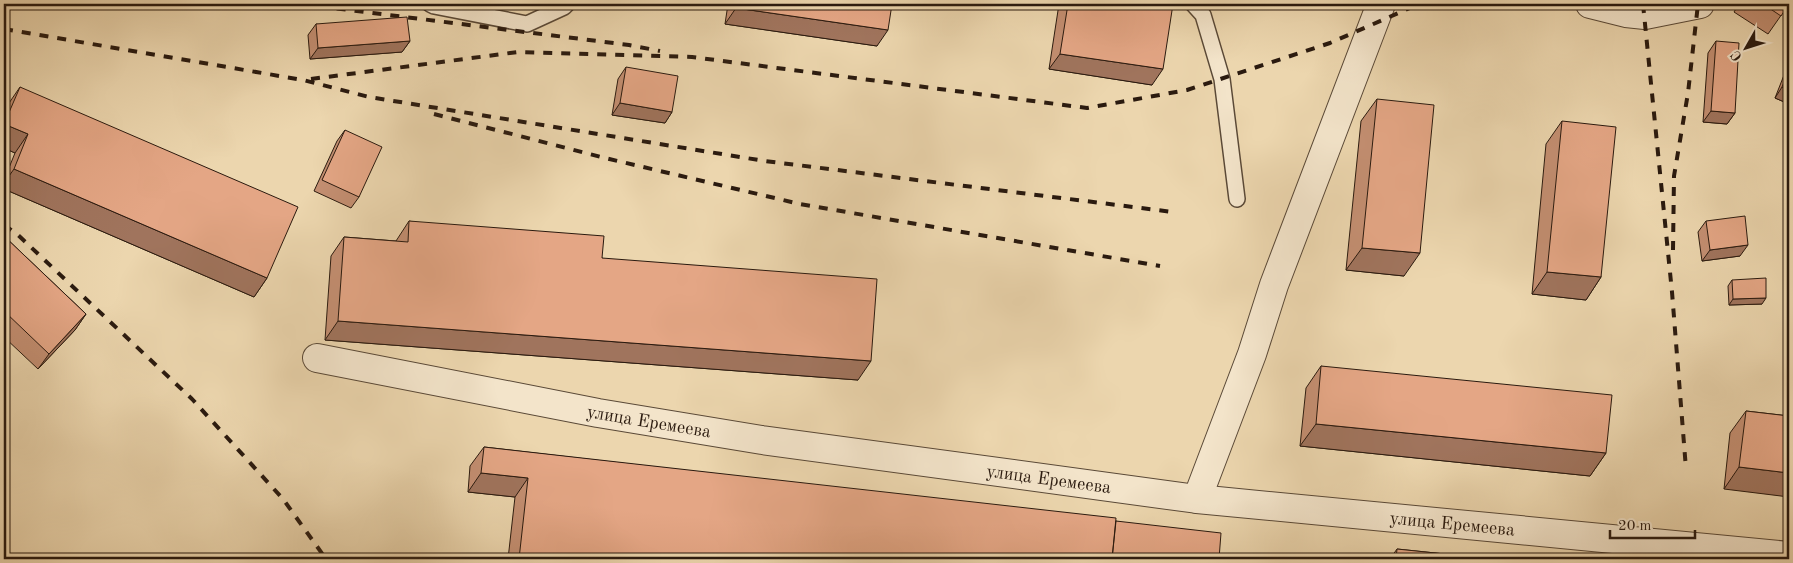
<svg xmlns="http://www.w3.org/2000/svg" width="1793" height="563" font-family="'Old Standard TT',serif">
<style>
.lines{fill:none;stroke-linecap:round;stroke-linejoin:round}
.lane-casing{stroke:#5a4937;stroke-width:18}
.street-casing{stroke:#5a4937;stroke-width:30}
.lane{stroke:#f3e4ca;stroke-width:15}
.street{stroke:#f3e4ca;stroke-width:28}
.rail{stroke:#2a1a0f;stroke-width:4;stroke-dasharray:9 9;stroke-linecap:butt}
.wall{fill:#c48f72;stroke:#2a1a0f}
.shaded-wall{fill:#a0745d;stroke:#2a1a0f}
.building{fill:#e4a685;stroke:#2a1a0f}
.labels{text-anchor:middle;stroke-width:4;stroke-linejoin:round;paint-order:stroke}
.street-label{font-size:18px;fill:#2a1a0f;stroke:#f3e4ca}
</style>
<rect width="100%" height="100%" fill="#ecd6ae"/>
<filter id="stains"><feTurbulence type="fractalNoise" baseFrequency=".004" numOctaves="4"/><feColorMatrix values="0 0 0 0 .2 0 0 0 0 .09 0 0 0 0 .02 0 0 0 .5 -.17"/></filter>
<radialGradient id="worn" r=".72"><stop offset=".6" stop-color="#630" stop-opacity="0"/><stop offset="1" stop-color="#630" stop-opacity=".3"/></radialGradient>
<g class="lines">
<defs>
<path id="lane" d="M430 4 434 6 527 24 564 7 567 4
M1193 4 1203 15 1222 79 1237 199"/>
<g id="street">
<path d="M1590 4 1626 13 1645 15 1700 4"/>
<path id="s1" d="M317 358 598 413 762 440 1197 499 1789 556"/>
<path d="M1197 499 1252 354 1274 285 1381 4"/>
</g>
</defs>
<use href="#lane" class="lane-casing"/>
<use href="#street" class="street-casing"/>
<use href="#lane" class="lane"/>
<use href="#street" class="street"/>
<path class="rail" d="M301 4 629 45 660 51
M1643 4 1672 292 1686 469
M4 29 303 80 369 97 765 161 1173 212
M311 79 518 52 692 57 1087 108 1187 90 1330 43 1419 4
M434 114 605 158 800 204 1160 266
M4 225 18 235 192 399 283 499 326 559
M1673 250 1674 176 1688 93 1698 4"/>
</g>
<path class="wall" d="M728 4H892L877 46 725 24Z
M1059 4H1169L1152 85 1049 69Z
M1739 4H1789L1768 34 1734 12Z
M316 24 410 41 402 52 310 59 308 35Z
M1716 41 1735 113 1727 124 1703 122 1708 53Z
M1789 66V104L1775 98 1786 70Z
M626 67 672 112 665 123 612 115 618 79Z
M20 87 267 278 254 297 4 189V180L15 153 4 148V112L7 106Z
M1377 99 1404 276 1346 270 1361 121Z
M1562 121 1601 277 1586 300 1532 294 1546 144Z
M345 130 359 197 351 208 314 191 337 141Z
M409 221 602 258 858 380 325 340 331 256 344 237 396 241Z
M1706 221 1740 256 1702 261 1698 232Z
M4 236 86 314 75 330 38 369 4 337Z
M1732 280 1762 304 1729 305 1728 286Z
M1321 366 1606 453 1590 476 1300 446 1306 388Z
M1746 411 1789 416 1724 489 1730 433Z
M484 447 1116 521 1219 559H508L515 497 468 492 470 466Z
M1397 549 1493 559H1390Z"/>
<path class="shaded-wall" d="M736 8 888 30 877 46 725 24Z
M410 41 402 52 310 59 318 48Z
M1060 54 1163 69 1152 85 1049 69Z
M1782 87 1789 90V104L1775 98Z
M620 103 672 112 665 123 612 115Z
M1711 111 1735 113 1727 124 1703 122Z
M4 124 28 134 15 153 4 148Z
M14 169 267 278 254 297 4 189V183Z
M1748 245 1740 256 1702 261 1710 250Z
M1362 248 1420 253 1404 276 1346 270Z
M1547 272 1601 277 1586 300 1532 294Z
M1766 298 1762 304 1729 305 1733 299Z
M86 314 75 330 38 369 49 354Z
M338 321 871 361 858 380 325 340Z
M1316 424 1606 453 1590 476 1300 446Z
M1739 467 1789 473V497L1724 489Z
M481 473 528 478 515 497 468 492Z"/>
<path class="building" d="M736 4H892L888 30 736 8Z
M1068 4H1173L1163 69 1060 54Z
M1763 4H1789L1781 16Z
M407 17 410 41 318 48 316 24Z
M1716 41 1739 43 1735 113 1711 111Z
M626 67 678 76 672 112 620 103Z
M1789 70V90L1782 87Z
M20 87 298 207 267 278 14 169 28 134 4 124Z
M1377 99 1434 105 1420 253 1362 248Z
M1562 121 1616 127 1601 277 1547 272Z
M345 130 382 147 359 197 322 180Z
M1745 216 1748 245 1710 250 1706 221Z
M409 221 604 236 602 258 877 279 871 361 338 321 344 237 408 242Z
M4 236 86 314 49 354 4 311Z
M1766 278V298L1733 299 1732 280Z
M1321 366 1612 395 1606 453 1316 424Z
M1746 411 1789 416V473L1739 467Z
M484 447 1116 518 1112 559H519L528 478 481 473Z
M1116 521 1221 533 1219 559H1112Z
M1397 549 1493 559H1396Z"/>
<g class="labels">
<g class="street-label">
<text dy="6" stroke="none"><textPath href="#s1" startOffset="338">улица Еремеева</textPath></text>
<text dy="6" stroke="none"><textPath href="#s1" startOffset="742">улица Еремеева</textPath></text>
<text dy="6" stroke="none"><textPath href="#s1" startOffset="1148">улица Еремеева</textPath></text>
</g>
</g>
<rect width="1793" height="563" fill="none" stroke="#ecd6ae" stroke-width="20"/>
<rect x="5" y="5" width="1783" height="553" fill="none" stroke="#2a1a0f" stroke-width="2.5"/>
<rect x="10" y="10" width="1773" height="543" fill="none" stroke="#2a1a0f"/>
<g transform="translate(1746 48) rotate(231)" stroke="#f3e4ca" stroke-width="4" paint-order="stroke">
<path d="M0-4L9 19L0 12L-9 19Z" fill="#2a1a0f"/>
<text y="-8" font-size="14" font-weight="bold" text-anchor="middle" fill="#2a1a0f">С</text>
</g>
<path d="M1610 530v8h85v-8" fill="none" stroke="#2a1a0f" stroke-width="2.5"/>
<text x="1618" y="530" font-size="15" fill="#2a1a0f" stroke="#f3e4ca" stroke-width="4" paint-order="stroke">20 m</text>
<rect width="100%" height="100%" filter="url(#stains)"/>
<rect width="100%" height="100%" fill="url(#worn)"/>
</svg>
